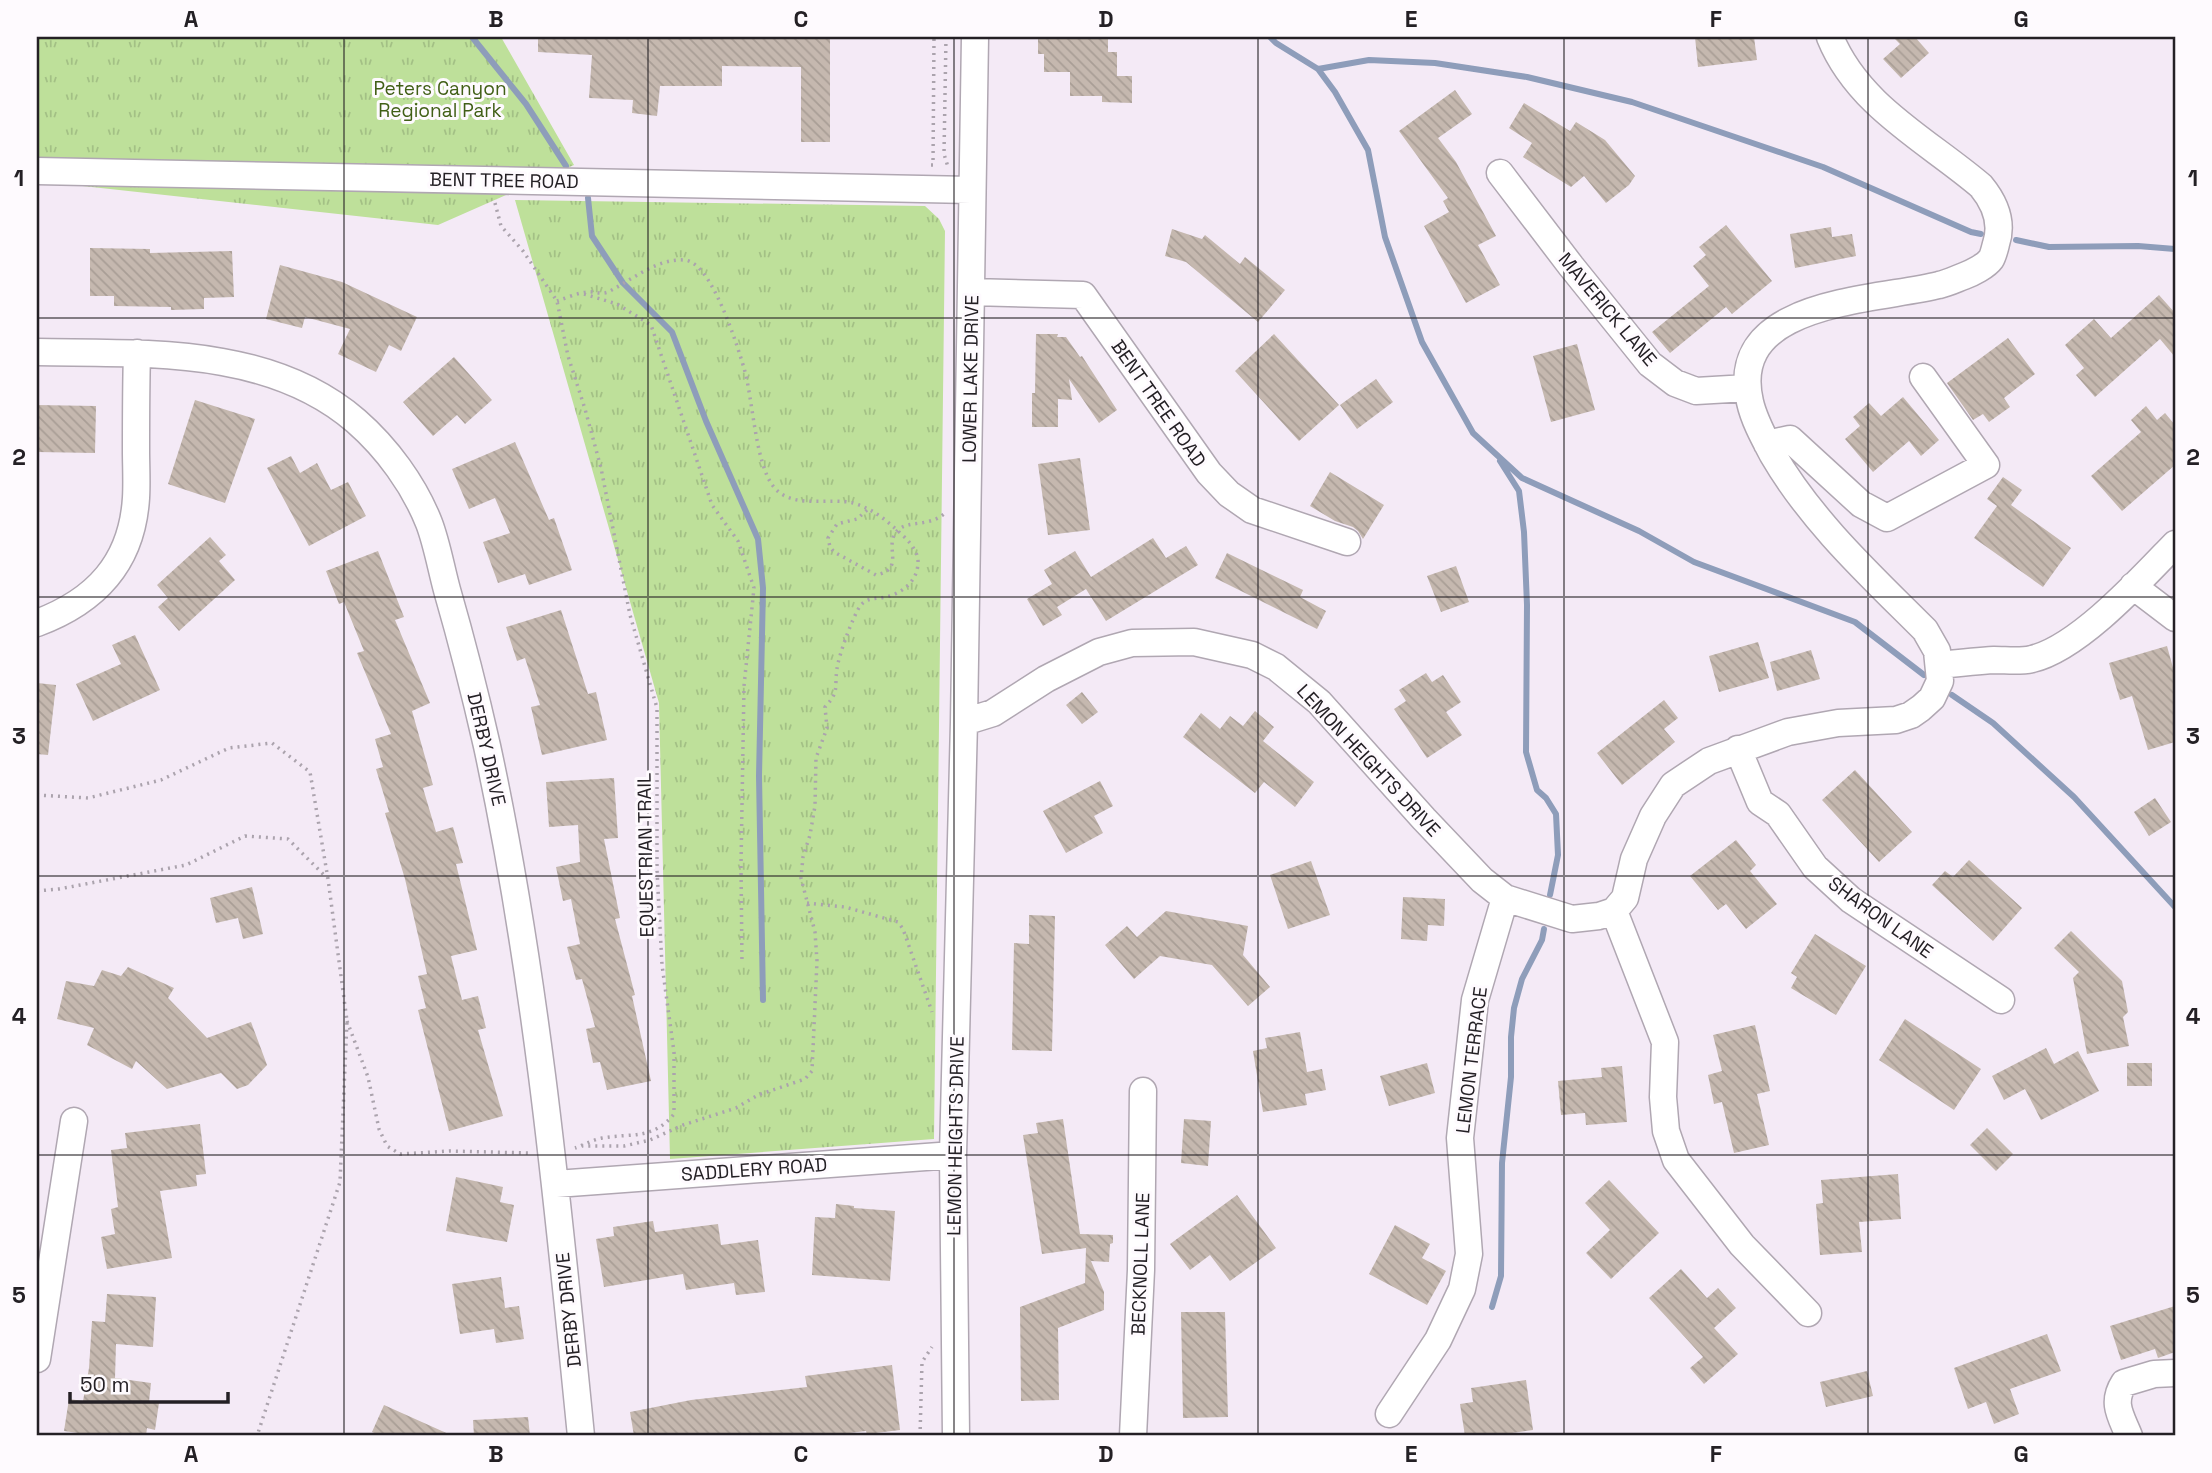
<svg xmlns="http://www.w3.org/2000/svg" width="2212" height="1473" font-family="'Space Grotesk',sans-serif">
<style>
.grass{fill:url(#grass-tufts)}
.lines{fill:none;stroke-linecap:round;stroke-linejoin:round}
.stream{stroke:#8e9dba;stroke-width:6}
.building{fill:url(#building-back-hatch)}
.minor-casing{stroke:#b0a7b2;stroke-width:29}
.path{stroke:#aba3ad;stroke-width:3.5;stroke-dasharray:2 5;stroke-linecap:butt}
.minor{stroke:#fff;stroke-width:26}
.grid{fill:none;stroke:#242025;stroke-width:2;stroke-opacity:0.55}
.labels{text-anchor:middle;stroke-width:6;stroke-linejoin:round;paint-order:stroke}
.park-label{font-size:19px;fill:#415f16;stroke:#fefafe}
.street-label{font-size:19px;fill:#242025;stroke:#fefafe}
.neatline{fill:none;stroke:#242025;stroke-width:2.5}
.grid-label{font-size:23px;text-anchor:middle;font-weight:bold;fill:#242025}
</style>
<defs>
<pattern id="grass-tufts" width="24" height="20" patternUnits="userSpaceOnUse" patternTransform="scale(1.75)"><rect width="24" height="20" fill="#bee09a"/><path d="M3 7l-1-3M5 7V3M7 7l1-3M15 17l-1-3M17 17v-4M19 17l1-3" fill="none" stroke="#a3c085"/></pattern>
<pattern id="building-back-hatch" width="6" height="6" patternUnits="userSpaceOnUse" patternTransform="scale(1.75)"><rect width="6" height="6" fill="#c5b8af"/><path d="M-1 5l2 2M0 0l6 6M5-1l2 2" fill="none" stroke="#a99e96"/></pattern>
</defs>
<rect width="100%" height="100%" fill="#f4eaf6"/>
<path class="grass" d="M37 37H501L574 165 438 225 37 181Z
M515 200 925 206 939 219 945 231 934 1139 670 1159 659 703Z"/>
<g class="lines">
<path class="stream" d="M472 37 526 104 566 166
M1270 37 1276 43 1318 69 1335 92 1368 150 1385 237 1422 342 1473 433 1522 478 1639 531 1694 562 1855 622 1924 675
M1318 69 1369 60 1435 63 1527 77 1632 102 1823 167 1971 232 1981 234
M588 198 592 236 623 283 672 332 706 421 758 539 763 588 759 776 763 1000
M2016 240 2049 247 2138 246 2175 249
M1500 461 1519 491 1524 532 1527 605 1526 752 1537 790 1546 798 1556 814 1558 855 1550 895
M1952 695 1993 723 2074 797 2175 907
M1492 1307 1501 1276 1502 1163 1511 1077V1037L1514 1008 1522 979 1542 940 1544 929"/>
</g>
<path class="building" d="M538 37H830V142H801V67L722 66V86H660L657 116 632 113 633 100 589 98 592 55 538 52Z
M1038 37H1108V52H1117V76H1132V103L1102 102V96H1070V72H1044V54H1038Z
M1695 37H1754L1757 60 1698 67Z
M1893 37H1915L1929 53 1901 78 1883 59 1900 44Z
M1455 90 1472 114 1438 138 1456 162 1496 236 1478 245 1500 285 1466 303 1424 226 1449 212 1443 201 1448 198 1399 131Z
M1524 103 1570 131 1576 122 1605 140 1635 176 1629 185 1606 203 1584 176 1571 187 1523 157 1532 143 1509 128Z
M1726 225 1772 281 1732 314 1726 307 1670 353 1652 332 1709 286 1693 266 1706 255 1699 247Z
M1831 227 1832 237 1852 234 1856 256 1795 268 1790 234Z
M1172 229 1202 239 1205 235 1240 264 1245 257 1285 290 1258 322 1186 262 1165 256Z
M90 248 150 249V253L232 251 234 297 204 298V309L171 310V307L114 306V296H90Z
M280 265 342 282 417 317 401 351 389 345 376 372 338 354 350 329 305 317 302 328 266 319Z
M2159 295 2175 313V357L2160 339 2095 397 2076 375 2084 368 2065 345 2094 319 2111 338Z
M1036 334H1058L1057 337H1066L1080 357 1082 356 1117 410 1099 423 1069 379 1072 400 1058 399V427H1032V393H1035Z
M1274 334 1339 405 1299 441 1235 371Z
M2008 338 2035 374 2004 398 2010 407 1989 422 1983 414 1973 420 1947 383Z
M1577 344 1595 410 1551 422 1533 356Z
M454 357 492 400 465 424 457 415 433 436 403 402Z
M1376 379 1393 402 1357 429 1340 405Z
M1903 397 1939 440 1921 456 1909 441 1873 472 1845 439 1860 426 1853 417 1869 403 1881 416Z
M195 400 255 419 225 503 168 484Z
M37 405 96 406 95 453 37 452Z
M2146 406 2157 420 2165 413 2175 425V465L2122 511 2091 476 2141 432 2131 420Z
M515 442 549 520 554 518 572 570 529 585 525 574 498 583 483 542 510 533 495 498 469 509 452 469Z
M291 456 300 473 317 463 331 490 348 482 366 516 309 546 267 468Z
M1080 458 1090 530 1048 535 1038 464Z
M1330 472 1384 505 1363 539 1358 531 1353 527 1335 521 1310 506Z
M2003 477 2022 490 2011 505 2071 548 2043 587 1974 538 1997 506 1987 499Z
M210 537 226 555 219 561 235 580 179 631 158 607 168 598 157 585Z
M1153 538 1166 558 1186 546 1198 565 1106 621 1086 589 1057 607 1062 615 1043 626 1027 599 1052 584 1044 570 1075 551 1091 577Z
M378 551 404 617 395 620 430 703 412 711 433 785 423 788 436 832 453 827 463 863 456 864 477 950 451 956 462 1000 478 996 486 1028 478 1030 503 1116 449 1131 418 1010 426 1008 418 976 427 974 405 879 385 813 389 812 376 769 383 767 375 739 391 734 357 653 364 651 344 602 339 604 326 571Z
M1227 553 1303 590 1300 597 1326 611 1317 629 1215 578Z
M1456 566 1469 602 1441 612 1427 576Z
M561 610 588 694 596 692 607 740 542 755 531 707 540 705 525 658 517 661 506 627Z
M135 635 160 690 93 721 76 684 121 664 112 645Z
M1758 642 1769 678 1719 692 1709 656Z
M2167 646 2175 675V742L2148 750 2132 696 2120 700 2109 663Z
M1811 650 1820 679 1777 691 1770 662Z
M1426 673 1432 682 1443 675 1461 702 1446 712 1462 735 1427 758 1394 709 1406 701 1399 690Z
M37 683 56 685 48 755 37 754Z
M1082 692 1098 712 1082 724 1066 705Z
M1664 700 1678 718 1664 729 1675 742 1622 785 1597 753Z
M1255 711 1274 727 1263 741 1314 782 1295 807 1264 782 1255 793 1183 737 1201 713 1220 729 1230 716 1243 726Z
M1855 770 1912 832 1879 862 1822 800Z
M614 778 618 838 604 839 620 918 615 919 635 995 632 996 651 1081 607 1090 600 1062 593 1063 586 1029 595 1027 582 979 576 980 567 947 580 944 571 899 563 901 556 867 580 862 578 825 549 827 546 782Z
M1100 781 1113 806 1094 816 1103 833 1066 853 1043 811Z
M2155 798 2171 822 2149 836 2134 812Z
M1736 840 1756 865 1750 871 1777 904 1746 929 1726 904 1718 910 1690 876Z
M1969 860 2022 908 1993 941 1932 885 1945 871 1953 877Z
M1311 861 1330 915 1288 929 1270 875Z
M252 887 263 934 243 939 238 918 216 923 210 898Z
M1403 897 1445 899 1444 926 1428 925 1427 941 1401 939Z
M1166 911 1248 926 1243 955 1270 987 1248 1006 1212 965 1160 956 1134 979 1105 945 1127 926 1137 937Z
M1029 915 1055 916 1052 1051 1012 1050 1014 943 1029 944Z
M2071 931 2122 981 2128 1012 2123 1017 2129 1046 2087 1054 2073 978 2079 972 2054 948Z
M1815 934 1866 966 1836 1015 1791 988 1797 977 1791 973Z
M128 967 174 988 168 998 207 1038 251 1022 267 1065 248 1085 237 1089 221 1073 167 1089 136 1061 132 1069 87 1045 94 1028 57 1019 66 981 94 986 102 970 121 976Z
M1905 1019 1981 1069 1954 1110 1879 1060Z
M1755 1025 1770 1091 1757 1094 1769 1145 1734 1153 1722 1102 1714 1104 1708 1075 1722 1071 1713 1035Z
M1300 1032 1307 1072 1322 1069 1326 1090 1305 1094 1307 1105 1263 1112 1253 1051 1267 1048 1265 1038Z
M2046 1048 2054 1064 2078 1051 2099 1091 2041 1120 2025 1089 2004 1100 1992 1076Z
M1427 1063 1435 1093 1389 1106 1380 1076Z
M2127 1063H2152V1086H2127Z
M1622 1066 1627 1122 1586 1125 1585 1113 1561 1115 1558 1081 1602 1077 1601 1068Z
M1063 1119 1080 1234 1113 1235V1243L1110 1244 1109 1262 1091 1261 1104 1292V1310L1058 1328 1059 1400 1021 1401 1020 1307 1085 1283 1086 1248 1042 1254 1023 1135 1038 1133 1036 1123Z
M1184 1119 1211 1121 1208 1166 1181 1163Z
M200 1124 206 1174 196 1175 197 1186 160 1191 172 1258 107 1269 101 1237 115 1234 111 1209 118 1207 111 1150 127 1148 125 1133Z
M1987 1128 2013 1154 1996 1171 1970 1145Z
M1898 1174 1901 1219 1859 1222 1862 1252 1820 1255 1816 1204 1823 1203 1821 1180Z
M456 1177 503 1187 500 1202 514 1205 507 1242 446 1231Z
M1609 1180 1659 1233 1611 1279 1586 1253 1610 1230 1585 1203Z
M1237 1195 1276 1248 1230 1281 1210 1255 1190 1270 1170 1244Z
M836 1204 854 1206V1208L895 1211 890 1281 812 1275 815 1217 835 1218Z
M653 1221 655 1232 718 1224 721 1245 758 1240 765 1292 736 1295 734 1283 686 1290 683 1274 604 1287 596 1239 614 1236 613 1227Z
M1395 1225 1430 1244 1422 1258 1446 1271 1427 1305 1369 1274Z
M1681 1269 1707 1298 1718 1288 1736 1308 1714 1328 1738 1354 1704 1384 1690 1368 1703 1357 1649 1298Z
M501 1277 505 1308 519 1306 524 1339 496 1343 494 1329 460 1334 452 1284Z
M107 1294 156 1297 153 1347 116 1344 115 1378 151 1383 149 1402 159 1403 155 1430 147 1428 146 1436H99L64 1431 69 1399 83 1401 89 1368 92 1321 105 1322Z
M2175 1306V1352L2158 1358 2155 1349 2121 1360 2110 1326Z
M1181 1312H1225L1228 1417 1183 1418Z
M2047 1334 2061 1371 2010 1389 2019 1414 1994 1424 1986 1402 1968 1409 1954 1368Z
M892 1365 900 1430 867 1434 866 1431 825 1436H634L630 1412 691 1400 807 1387 805 1376Z
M1867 1371 1873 1396 1826 1407 1820 1382Z
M1526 1380 1533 1430 1491 1436H1465L1460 1404 1473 1402 1471 1388Z
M384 1405 453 1436H382L372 1432Z
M528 1417 530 1436H474L473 1420Z"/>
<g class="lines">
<defs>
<path id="minor" d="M37 171 971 190
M1500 173 1571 266 1650 364 1675 383 1696 391 1747 388
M971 292 1083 295 1209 473 1229 494 1252 510 1347 542
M37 352C145 354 269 346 356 421 387 448 414 485 429 523 437 544 441 568 447 590 462 642 475 693 487 746 536 973 558 1205 581 1436
M1767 444 1790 439 1861 504 1887 518 1986 465 1923 377
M2133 586 2175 618
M37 623C96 601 132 563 136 498 137 482 136 466 136 450 136 418 136 386 137 353
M1940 665C1958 663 1976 661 1994 660 2006 660 2021 662 2032 659 2079 648 2142 578 2175 544
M964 722 993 713 1046 679 1099 652 1132 643 1194 642 1252 655 1276 667 1319 702 1424 819 1482 880 1505 898 1572 919 1599 916 1614 911 1625 898 1634 859 1653 816 1673 785 1709 761 1788 732 1838 723 1896 720 1911 715 1921 708 1932 698 1940 681 1937 651 1925 630C1871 576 1812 522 1773 455 1764 438 1754 420 1750 402 1726 300 1875 301 1939 285 1948 283 1956 279 1964 276 1972 273 1986 266 1991 259 1993 256 1995 248 1996 244 2003 223 1995 203 1981 186 1927 140 1858 106 1830 37
M1738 749 1760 802 1778 814 1815 867 1851 900 2001 1000
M1614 911 1665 1042 1663 1097 1666 1131 1676 1160 1742 1245 1808 1313
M556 1184 953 1155
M37 1359 74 1121
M1389 1414 1438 1340 1462 1289 1469 1254 1460 1138 1475 1000 1505 898
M956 1436 953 1155 964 722 975 37
M1133 1436 1141 1270 1143 1091
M2129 1436C2121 1416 2111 1403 2124 1383L2154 1374 2175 1373"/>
</defs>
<use href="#minor" class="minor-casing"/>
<path class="path" d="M946 37 944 154 948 167
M931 165H933L934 37
M495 203 501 226 523 251 557 301 568 356 585 409 601 468 630 615 657 708V870L662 965 674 1052V1114C653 1140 631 1133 602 1138 592 1140 584 1145 575 1148
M584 294 617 304 651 325 712 505 738 541 754 588 744 686 741 865 742 963
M557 301C566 298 577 293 587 292 594 291 601 295 608 292 632 280 657 258 685 260 712 263 737 345 744 368 753 399 755 462 773 486 791 510 828 497 853 503 871 508 885 519 898 531 906 538 917 549 918 560 919 580 903 593 886 597 877 599 868 597 861 605 854 613 838 657 837 669 834 688 840 691 825 707L827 728 816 758 815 806 810 835 803 857 801 878 815 932 817 961 812 1071 805 1079 758 1095 736 1108 683 1125 650 1140 624 1146H582
M867 510 857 519 837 524 828 538 830 547 834 552 876 575C907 569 882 545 898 530 909 520 928 527 944 514
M37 795 88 798 161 780 229 748 272 743 310 772 328 879 347 1021 340 1182 257 1436
M37 891 59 889 186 865 245 836 288 839 327 878
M807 903 845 907 898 922 903 929 932 1012
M347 1021 368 1077 379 1129 387 1146 400 1154 450 1151 529 1153
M920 1436 922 1362 932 1347"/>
<use href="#minor" class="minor"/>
</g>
<path class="grid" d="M344 37V1436M648 37V1436M954 37V1436M1258 37V1436M1564 37V1436M1868 37V1436M37 318H2175M37 597H2175M37 876H2175M37 1155H2175"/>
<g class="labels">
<g class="park-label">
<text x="440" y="95">Peters Canyon<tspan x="440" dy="22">Regional Park</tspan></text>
</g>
<g class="street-label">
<text transform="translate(504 180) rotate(1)" y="7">BENT TREE ROAD</text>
<text transform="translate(1608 309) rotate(50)" y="7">MAVERICK LANE</text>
<text transform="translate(970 379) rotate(-89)" y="7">LOWER LAKE DRIVE</text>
<text transform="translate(1159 403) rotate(55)" y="7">BENT TREE ROAD</text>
<text transform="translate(487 749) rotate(77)" y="7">DERBY DRIVE</text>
<text transform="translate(1369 760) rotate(47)" y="7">LEMON HEIGHTS DRIVE</text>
<text transform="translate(645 855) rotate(-91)" y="7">EQUESTRIAN TRAIL</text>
<text transform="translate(1881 917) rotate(36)" y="7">SHARON LANE</text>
<text transform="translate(1471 1060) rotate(-83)" y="7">LEMON TERRACE</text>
<text transform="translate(955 1136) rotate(-89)" y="7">LEMON HEIGHTS DRIVE</text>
<text transform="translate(754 1169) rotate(-4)" y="7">SADDLERY ROAD</text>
<text transform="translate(1140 1264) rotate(-88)" y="7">BECKNOLL LANE</text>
<text transform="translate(568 1310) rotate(-96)" y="7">DERBY DRIVE</text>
</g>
</g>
<rect width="2212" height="1473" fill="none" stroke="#fefafe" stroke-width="77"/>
<path d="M70 1392v10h158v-10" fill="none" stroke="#242025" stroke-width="3.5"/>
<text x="80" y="1392" font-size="21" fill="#242025" stroke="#fefafe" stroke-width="5" paint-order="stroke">50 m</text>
<rect x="38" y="38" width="2136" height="1396" class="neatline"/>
<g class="grid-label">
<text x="191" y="27">A</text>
<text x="496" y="27">B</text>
<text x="801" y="27">C</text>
<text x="1106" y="27">D</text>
<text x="1411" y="27">E</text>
<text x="1716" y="27">F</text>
<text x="2021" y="27">G</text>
<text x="19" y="186">1</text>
<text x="2193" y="186">1</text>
<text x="19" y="465">2</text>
<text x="2193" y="465">2</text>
<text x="19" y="744">3</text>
<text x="2193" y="744">3</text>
<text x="19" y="1024">4</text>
<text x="2193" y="1024">4</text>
<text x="19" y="1303">5</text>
<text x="2193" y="1303">5</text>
<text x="191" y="1462">A</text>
<text x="496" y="1462">B</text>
<text x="801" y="1462">C</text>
<text x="1106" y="1462">D</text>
<text x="1411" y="1462">E</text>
<text x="1716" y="1462">F</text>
<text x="2021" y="1462">G</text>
</g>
</svg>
